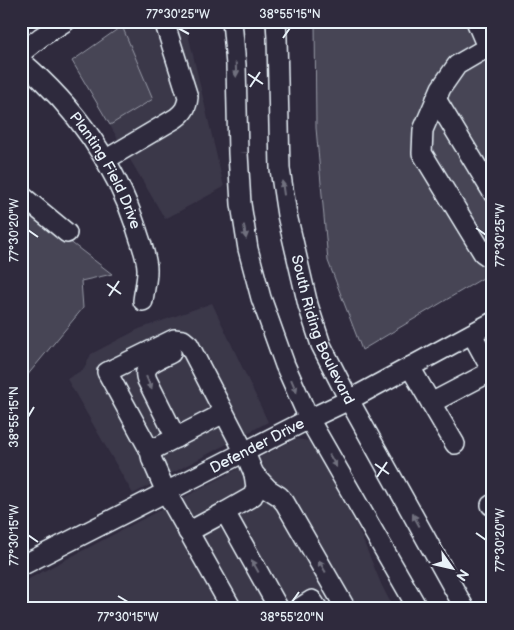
<svg xmlns="http://www.w3.org/2000/svg" width="514" height="630" font-family="'Balsamiq Sans',sans-serif">
<style>
.built{fill:#3b3749}
.green{fill:#464455;stroke:#979aa6}
.lines{fill:none;stroke-linecap:round;stroke-linejoin:round}
.minor-casing{stroke:#e8f1f8;stroke-width:22}
.minor{stroke:#2f2a3d;stroke-width:19}
.oneway{fill:#70707e}
.ticks{fill:none;stroke:#e8f1f8;stroke-width:2}
.labels{text-anchor:middle;stroke-width:4.5;stroke-linejoin:round;paint-order:stroke}
.street-label{font-size:15px;fill:#e8f1f8;stroke:#2f2a3d}
.neatline{fill:none;stroke:#e8f1f8;stroke-width:2}
.ticks-label{font-size:12px;text-anchor:middle;fill:#e8f1f8}
</style>
<rect width="100%" height="100%" fill="#2f2a3d"/>
<filter id="ink" filterUnits="userSpaceOnUse"><feTurbulence type="fractalNoise" baseFrequency=".02" numOctaves="2"/><feDisplacementMap in="SourceGraphic" scale="10" xChannelSelector="R" yChannelSelector="G"/><feConvolveMatrix kernelMatrix="1 2 1 2 8 2 1 2 1" color-interpolation-filters="sRGB"/></filter>
<g filter="url(#ink)">
<path class="built" d="M140 21H185L224 187 165 219 72 61 122 26Z
M212 303 268 422 133 494 67 379 84 369 91 354 139 329Z
M295 439 310 441 357 526 382 586 394 609H21V583Z"/>
<path class="green" d="M315 21H493V272L362 350 328 261 316 128Z
M122 26 153 99 110 125 72 61Z
M21 204 112 274 81 281 83 308 21 383Z"/>
<g class="lines">
<defs>
<g id="minor">
<path d="M232 21 236 65 238 153 241 204 248 249 261 298 285 365 309 419 418 609"/>
<path id="s1" d="M276 21 277 38 280 169 287 215 308 305 321 345 349 400 465 609"/>
<path d="M476 21 487 47"/>
<path d="M493 44 457 65 441 88 423 130 422 153 483 253 493 260"/>
<path d="M21 53 41 37 66 21"/>
<path id="s2" d="M21 61C74 106 115 163 137 230 140 241 148 259 147 271 147 281 144 291 143 301"/>
<path d="M436 99 493 193"/>
<path d="M105 160 176 118C184 112 187 107 188 97L164 21"/>
<path d="M21 195 67 233"/>
<path d="M472 334 493 373"/>
<path d="M171 353C164 357 148 362 146 371 145 374 146 377 147 380L176 438"/>
<path d="M410 367 455 444"/>
<path d="M431 403 492 371"/>
<path d="M150 451 224 413"/>
<path d="M254 474 268 489 279 496 285 503 346 609"/>
<path d="M491 505 493 504"/>
<path d="M225 512 253 496 256 487 254 474 245 453 189 345 183 340 174 339 107 372 150 451 152 460 166 492 232 609"/>
<path d="M188 532 225 512 279 609"/>
<path id="s3" d="M21 566 309 419 349 400 493 322"/>
<path d="M298 609 312 600 318 609"/>
</g>
</defs>
<use href="#minor" class="minor-casing"/>
<use href="#minor" class="minor"/>
</g>
<defs><path id="oneway-solid" d="M-6-.8H1V-3.2L6.5 0L1 3.2V.8H-6Z" transform="scale(1.25)"/></defs>
<g class="oneway">
<use href="#oneway-solid" transform="translate(236 70) rotate(88)"/>
<use href="#oneway-solid" transform="translate(283 188) rotate(-98)"/>
<use href="#oneway-solid" transform="translate(245 232) rotate(81)"/>
<use href="#oneway-solid" transform="translate(149 383) rotate(67)"/>
<use href="#oneway-solid" transform="translate(294 386) rotate(67)"/>
<use href="#oneway-solid" transform="translate(333 461) rotate(60)"/>
<use href="#oneway-solid" transform="translate(416 520) rotate(-119)"/>
<use href="#oneway-solid" transform="translate(255 566) rotate(-119)"/>
<use href="#oneway-solid" transform="translate(322 566) rotate(-120)"/>
</g>
</g>
<path class="ticks" d="M178 28 189 34M283 38 290 28M248 74 263 84M250 87 260 72M476 228 486 235M28 230 38 237M107 284 121 294M109 296 119 281M28 417 34 407M375 464 389 474M377 477 387 462M476 533 486 540M28 535 38 542M118 596 128 602M292 602 299 592"/>
<g class="labels">
<g class="street-label">
<text dy="5" stroke="none"><textPath href="#s2" startOffset="140">Planting Field Drive</textPath></text>
<text dy="5" stroke="none"><textPath href="#s1" startOffset="315">South Riding Boulevard</textPath></text>
<text dy="5" stroke="none"><textPath href="#s3" startOffset="265">Defender Drive</textPath></text>
</g>
</g>
<rect width="514" height="630" fill="none" stroke="#2f2a3d" stroke-width="55"/>
<g transform="translate(452 568) rotate(124)" stroke="#2f2a3d" stroke-width="4" paint-order="stroke">
<path d="M0-4L9 19L0 12L-9 19Z" fill="#e8f1f8"/>
<text y="-8" font-size="14" font-weight="bold" text-anchor="middle" fill="#e8f1f8">N</text>
</g>
<rect x="28" y="28" width="458" height="574" class="neatline"/>
<g class="ticks-label">
<text x="178" y="18">77°30'25"W</text>
<text x="290" y="18">38°55'15"N</text>
<text transform="translate(14 230) rotate(-90)" y="4">77°30'20"W</text>
<text transform="translate(500 235) rotate(-90)" y="4">77°30'25"W</text>
<text transform="translate(14 417) rotate(-90)" y="4">38°55'15"N</text>
<text transform="translate(14 535) rotate(-90)" y="4">77°30'15"W</text>
<text transform="translate(500 540) rotate(-90)" y="4">77°30'20"W</text>
<text x="128" y="621">77°30'15"W</text>
<text x="292" y="621">38°55'20"N</text>
</g>
</svg>
